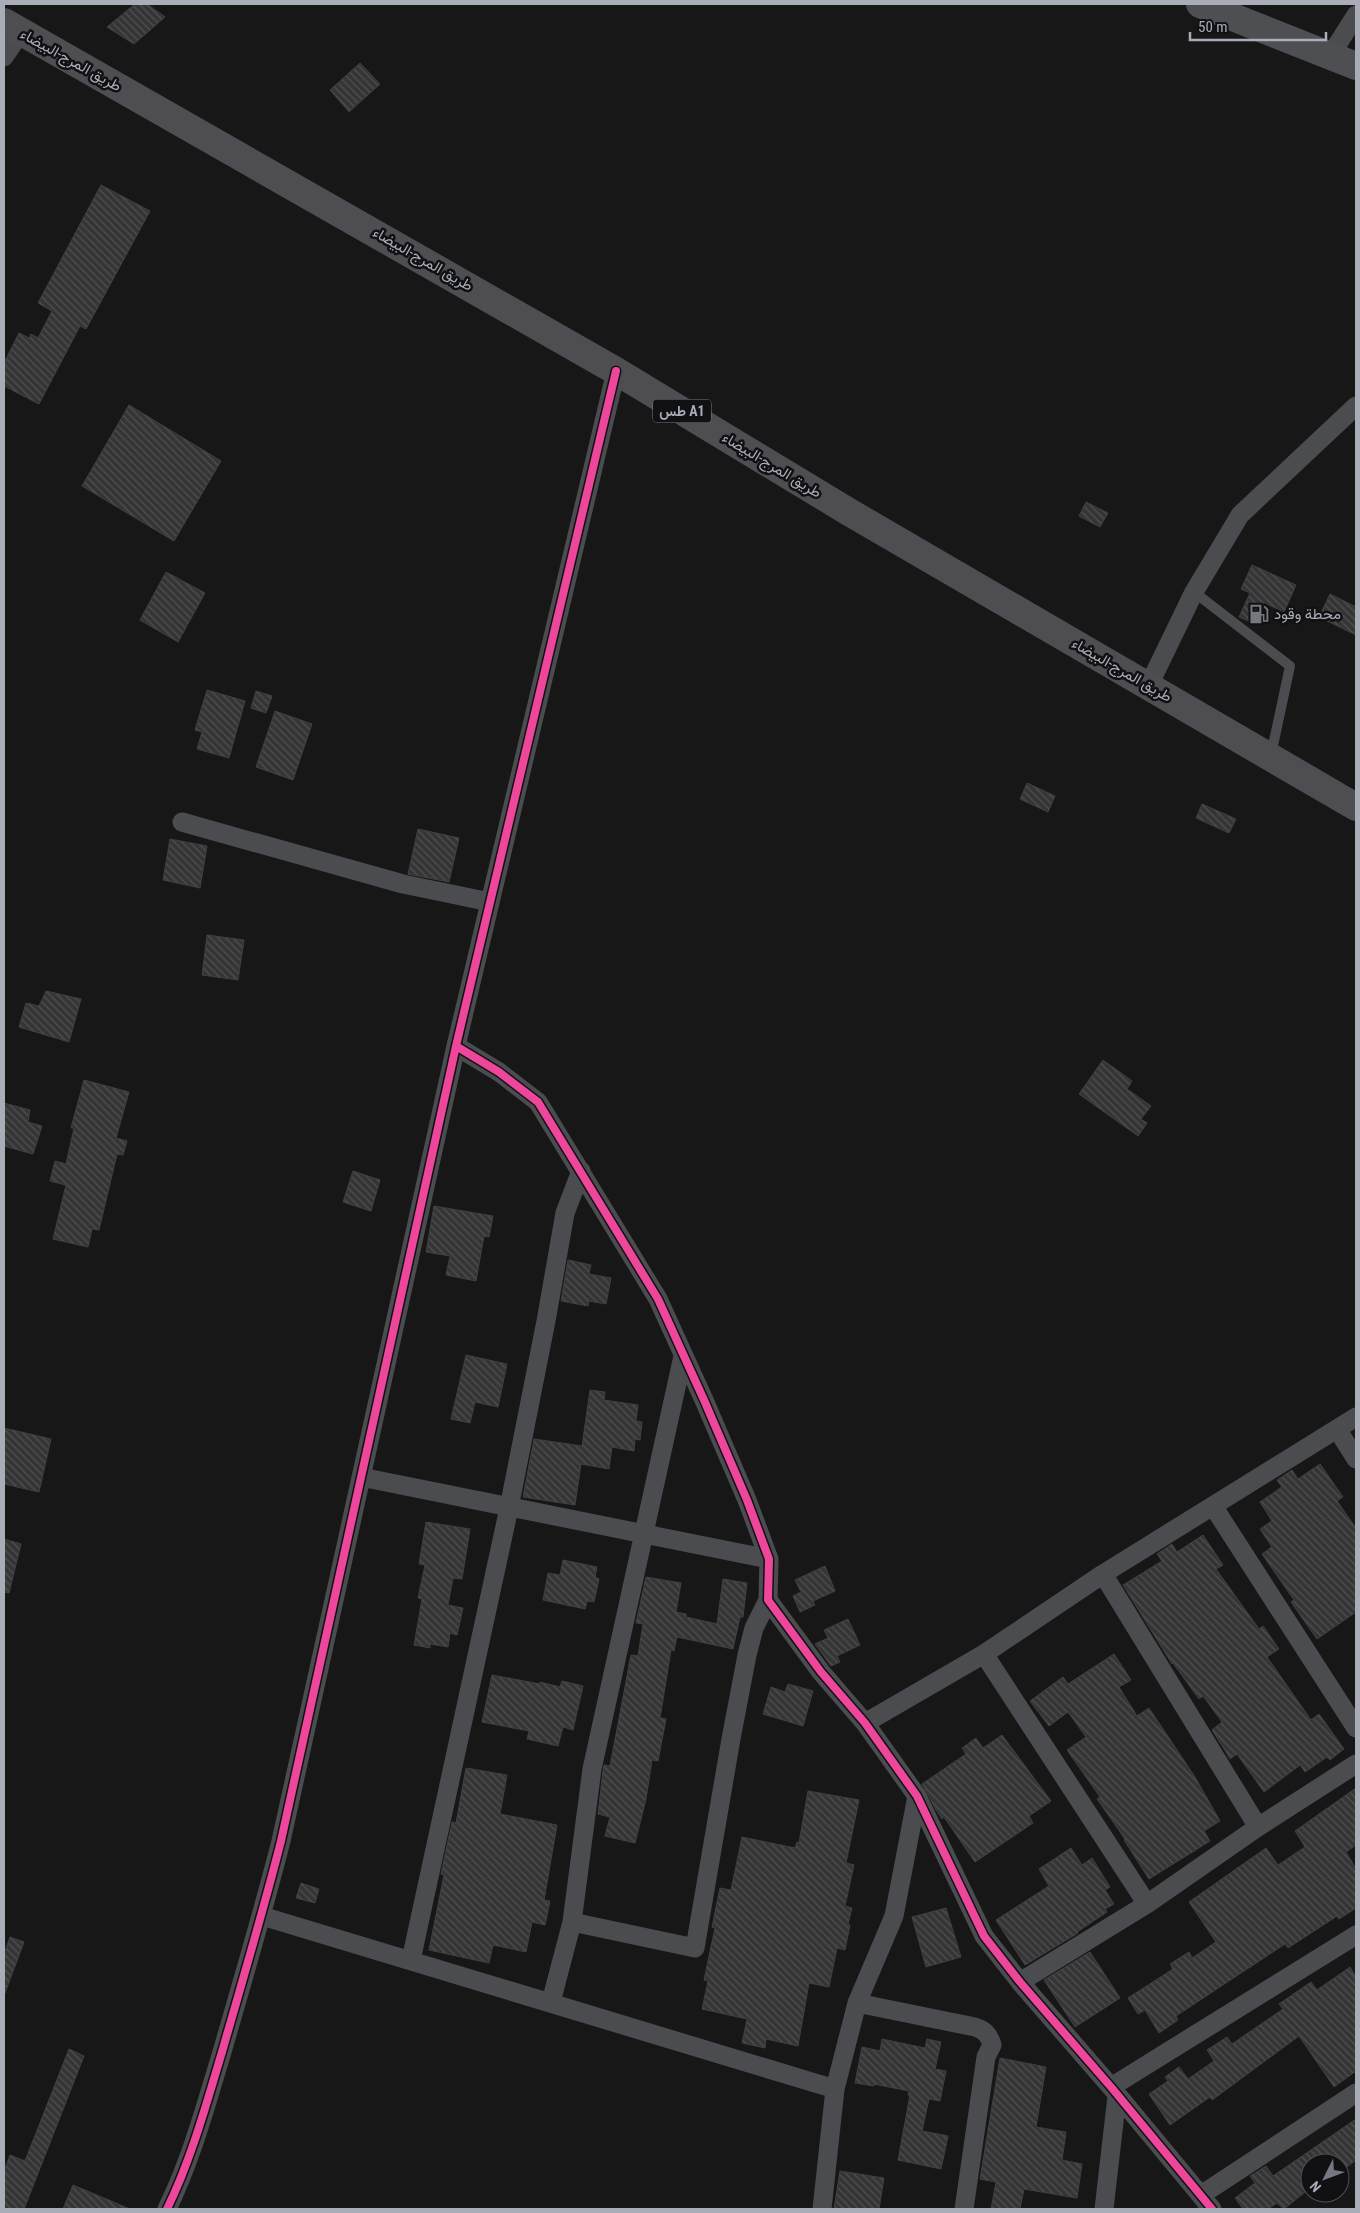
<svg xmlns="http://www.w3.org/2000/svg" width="1360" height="2213" font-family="'Roboto Condensed',Vazirmatn,sans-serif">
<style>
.building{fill:url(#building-back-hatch);stroke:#3f4043}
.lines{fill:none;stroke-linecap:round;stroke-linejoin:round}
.service{stroke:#4b4c50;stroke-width:10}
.minor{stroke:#4b4c50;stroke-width:19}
.primary{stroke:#4d4f52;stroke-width:28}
.trunk{stroke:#4e4e52;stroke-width:28}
.cycleway-casing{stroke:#111113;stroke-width:11}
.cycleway{stroke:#ed469a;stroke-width:8}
.labels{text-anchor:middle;stroke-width:5;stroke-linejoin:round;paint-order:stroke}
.shield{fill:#111113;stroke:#7b7e86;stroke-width:1}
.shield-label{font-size:14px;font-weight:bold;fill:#a8adb8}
.street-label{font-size:15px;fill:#a8adb8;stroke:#111113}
.poi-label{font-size:15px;fill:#a8adb8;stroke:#111113;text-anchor:start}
</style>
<defs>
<pattern id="building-back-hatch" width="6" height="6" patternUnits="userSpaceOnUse" patternTransform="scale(1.25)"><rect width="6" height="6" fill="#353536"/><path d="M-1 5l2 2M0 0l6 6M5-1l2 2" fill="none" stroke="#4f5051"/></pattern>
</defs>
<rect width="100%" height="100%" fill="#171717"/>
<path class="building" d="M135 4H147L165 17 134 44 107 27Z
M360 63 380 84 349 112 330 90Z
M101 185 150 211 86 329 80 326 39 404 4 386V363L19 333 29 338 31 334 38 338 52 311 38 303Z
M129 405 221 461 174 541 82 486Z
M1086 502 1108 513 1100 527 1079 516Z
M1252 565 1296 585 1284 612 1265 603 1256 624 1239 617 1250 593 1241 589Z
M166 572 205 593 178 642 140 620Z
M1330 594 1356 607V635L1319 617Z
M207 690 245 701 229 758 197 749 202 732 195 730Z
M256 691 272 696 266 713 251 708Z
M275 711 312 724 293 780 256 767Z
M1027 783 1055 796 1048 812 1020 799Z
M1202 804 1236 819 1229 833 1196 818Z
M418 829 459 838 449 882 408 874Z
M170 839 207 846 200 888 163 880Z
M207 935 244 940 238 980 202 975Z
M46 991 81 999 69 1042 19 1027 26 1003 39 1006Z
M1103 1060 1132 1081 1127 1089 1151 1106 1141 1119 1147 1123 1138 1136 1079 1094Z
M84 1080 129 1092 116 1138 127 1141 123 1155 117 1154 99 1230 92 1229 88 1247 53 1239 66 1185 50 1181 55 1161 66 1164 74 1128H71Z
M4 1103 30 1110 28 1122 42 1126 33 1154 4 1146Z
M353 1171 380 1180 371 1211 343 1202Z
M434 1206 493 1216 489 1237 484 1236 476 1281 446 1275 450 1256 426 1252Z
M568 1260 591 1265 589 1274 611 1278 606 1304 589 1301 588 1306 561 1301Z
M466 1355 507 1364 498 1407 475 1402 470 1423 451 1419Z
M590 1390 605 1392 604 1400 638 1405 636 1421 642 1422 640 1440 635 1439 634 1451 612 1447 609 1469 581 1464 575 1505 523 1497 534 1439 582 1446Z
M4 1428 51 1439 39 1492 4 1484Z
M1320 1464 1343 1497 1337 1501 1356 1528V1612L1317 1639 1291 1602 1294 1600 1262 1554 1272 1547 1260 1529 1272 1521 1260 1502 1282 1487 1277 1480 1292 1470 1298 1479Z
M426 1522 470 1529 462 1579 453 1578 448 1605 463 1608 457 1635 450 1633 448 1647 430 1644V1648L414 1645 422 1599 418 1598 425 1565 419 1564Z
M1203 1535 1223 1565 1216 1569 1259 1629 1263 1626 1279 1649 1267 1657 1311 1720 1319 1714 1344 1749 1330 1760 1327 1757 1305 1772 1300 1765 1264 1792 1237 1754 1230 1759 1226 1752 1212 1730 1222 1722 1203 1696 1199 1699 1173 1663 1172 1664 1123 1585 1162 1561 1157 1554 1172 1544 1177 1552Z
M4 1539 21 1544 9 1593 4 1592Z
M563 1560 597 1567 595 1577 599 1579 594 1602 587 1601 585 1609 543 1600 548 1573 560 1575Z
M825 1566 835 1591 813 1601 815 1605 800 1612 793 1596 801 1592 795 1580Z
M646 1577 681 1583 676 1612 686 1614V1617L717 1624 723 1579 747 1583 743 1617H740L733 1649 677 1637 674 1651 671 1650 660 1718 666 1719 658 1761 652 1760 646 1799 635 1843 605 1836 610 1817 598 1814 603 1771 604 1765 610 1766 631 1655 638 1656 643 1624 636 1623Z
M848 1619 860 1645 837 1656 840 1662 831 1666 815 1644 828 1638 824 1630Z
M1114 1654 1131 1680 1119 1687 1137 1716 1149 1708 1195 1777 1220 1821 1204 1831 1210 1841 1149 1879 1124 1840 1125 1839 1097 1799 1100 1797 1067 1750 1086 1737 1068 1712 1049 1726 1030 1701 1063 1677 1068 1684Z
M492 1675 540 1684V1682L560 1687 562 1681 583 1686 573 1730 563 1727 558 1746 527 1739 529 1731 482 1722Z
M788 1684 813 1691 803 1726 763 1714 771 1687 785 1692Z
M1002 1735 1051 1801 1029 1816 1033 1823 975 1862 944 1817 942 1819 936 1810 922 1784 966 1754 962 1748 976 1738 983 1748Z
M466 1768 507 1775 500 1814 557 1825 544 1900 550 1901 545 1925 532 1922 526 1952 493 1945 489 1963 429 1950 444 1875 441 1874 452 1822 456 1823Z
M1356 1788V1845L1346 1852 1356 1869V1908L1339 1919 1337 1916 1288 1948 1285 1944 1176 2016 1178 2020 1159 2033 1145 2010 1138 2014 1128 1998 1173 1969 1170 1964 1189 1952 1192 1958 1216 1942 1189 1902 1266 1848 1278 1865 1305 1847 1295 1831Z
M808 1791 859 1800 846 1863 854 1865 845 1906 852 1908 848 1924 850 1925 845 1950 837 1948 829 1987 809 1983 798 2046 766 2039 765 2048 742 2043 747 2019 702 2009 708 1981 704 1980 715 1928 712 1927 720 1888 731 1890 742 1837 795 1848 797 1842 799 1843Z
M1071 1848 1082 1865 1092 1858 1110 1887 1105 1890 1114 1904 1105 1909 1107 1912 1077 1932 1078 1933 1025 1965 996 1920 1049 1886 1039 1869Z
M301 1883 319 1889 315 1903 296 1898Z
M946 1908 961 1957 926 1967 912 1917Z
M10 1937 24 1942 5 1993 4 1954Z
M1090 1952 1120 1998 1075 2027 1044 1980Z
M1350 1967 1356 1977V2071L1334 2087 1299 2036 1212 2100 1210 2097 1170 2125 1149 2094 1168 2081 1165 2077 1179 2067 1188 2079 1214 2061 1207 2050 1227 2037 1232 2044 1283 2009 1279 2004 1311 1982 1317 1990Z
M882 2039 925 2048 927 2039 941 2042 935 2069 946 2071 940 2101 929 2099 922 2131 948 2136 941 2169 898 2160 910 2095H908L909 2091 874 2084V2086L855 2083 862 2047 880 2051Z
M69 2049 84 2056 24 2209H4V2171L10 2155 25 2161Z
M1000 2058 1046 2067 1036 2127 1066 2132 1062 2160 1082 2164 1077 2198 1024 2189 1020 2209H991L996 2182 980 2179Z
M1356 2119V2160L1340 2172V2163H1310V2188L1284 2209 1277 2203 1268 2209H1243L1235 2198 1255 2183 1250 2176 1266 2166 1273 2176Z
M840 2171 884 2178 879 2209H834Z
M73 2185 130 2209H63Z"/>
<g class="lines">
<path class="service" d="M1194 592 1290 666 1271 755"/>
<path class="minor" d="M1330 56 1356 15
M4 57 21 32
M1149 685 1194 592 1240 515 1356 406
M182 822 403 884 490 902
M456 1046 499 1072 538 1102 658 1299 704 1400 747 1500 769 1559 768 1600 821 1672 865 1723 917 1796 984 1936 1020 1982 1111 2087 1212 2209
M1337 1429 1356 1459
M361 1477 769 1559
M1213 1506 1356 1728
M1103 1574 1258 1827
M984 1654 1147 1904
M865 1723 984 1654 1103 1574 1356 1417
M262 1916 835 2089
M572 1922 695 1948 731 1739 747 1655 754 1628 768 1600
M411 1960 509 1508 546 1321 565 1213 581 1171
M1020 1982 1147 1904 1258 1827 1356 1764
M551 2002 572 1922 592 1769 683 1356
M857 2003 975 2027C985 2030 989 2035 992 2045L986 2057 964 2209
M1111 2087 1356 1935
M1201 2195 1356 2093
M167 2209C191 2160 206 2105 222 2052 242 1982 263 1912 281 1841L456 1046 616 371
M822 2209 835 2089 857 2003 894 1916 917 1796
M1104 2209 1117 2096"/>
<path class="primary" d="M1200 4 1356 66"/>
<path class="trunk" d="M4 22 616 371 849 512 1356 807"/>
<defs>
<path id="cycleway" d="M456 1046 499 1072 538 1102 658 1299 704 1400 747 1500 769 1559 768 1600 821 1672 865 1723 917 1796 984 1936 1020 1982 1111 2087 1212 2209
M167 2209C191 2160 206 2105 222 2052 242 1982 263 1912 281 1841L456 1046 616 371"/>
</defs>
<use href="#cycleway" class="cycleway-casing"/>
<use href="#cycleway" class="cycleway"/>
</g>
<defs>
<symbol id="fuel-bare" viewBox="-9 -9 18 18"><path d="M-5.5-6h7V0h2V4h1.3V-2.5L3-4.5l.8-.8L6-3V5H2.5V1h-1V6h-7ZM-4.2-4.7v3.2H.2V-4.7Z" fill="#757880" stroke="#111113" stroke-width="2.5" paint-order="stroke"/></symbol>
</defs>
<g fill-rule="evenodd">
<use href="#fuel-bare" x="1245" y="600" width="28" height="28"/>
</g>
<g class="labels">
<rect class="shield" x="653" y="399.5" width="58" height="23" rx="4"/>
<g class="shield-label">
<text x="682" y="416">طس A1</text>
</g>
<g class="street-label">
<text transform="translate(71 60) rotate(29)" y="5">طريق المرج-البيضاء</text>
<text transform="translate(423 259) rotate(30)" y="5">طريق المرج-البيضاء</text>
<text transform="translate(772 465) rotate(31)" y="5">طريق المرج-البيضاء</text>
<text transform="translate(1122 670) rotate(30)" y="5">طريق المرج-البيضاء</text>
</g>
<g class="poi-label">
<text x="1274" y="619">محطة وقود</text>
</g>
</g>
<rect width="1360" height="2213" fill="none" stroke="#a8adb8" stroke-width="10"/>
<g transform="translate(1325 2178) rotate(228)"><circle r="24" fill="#111113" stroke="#4d4f55"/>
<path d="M0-4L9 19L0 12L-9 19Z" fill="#757880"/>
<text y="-8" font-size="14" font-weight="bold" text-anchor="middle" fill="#a8adb8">N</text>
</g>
<path d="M1190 32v8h136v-8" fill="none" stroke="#a8adb8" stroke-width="2.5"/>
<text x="1198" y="32" font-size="15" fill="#a8adb8" stroke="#111113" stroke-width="4" paint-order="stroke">50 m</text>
</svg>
